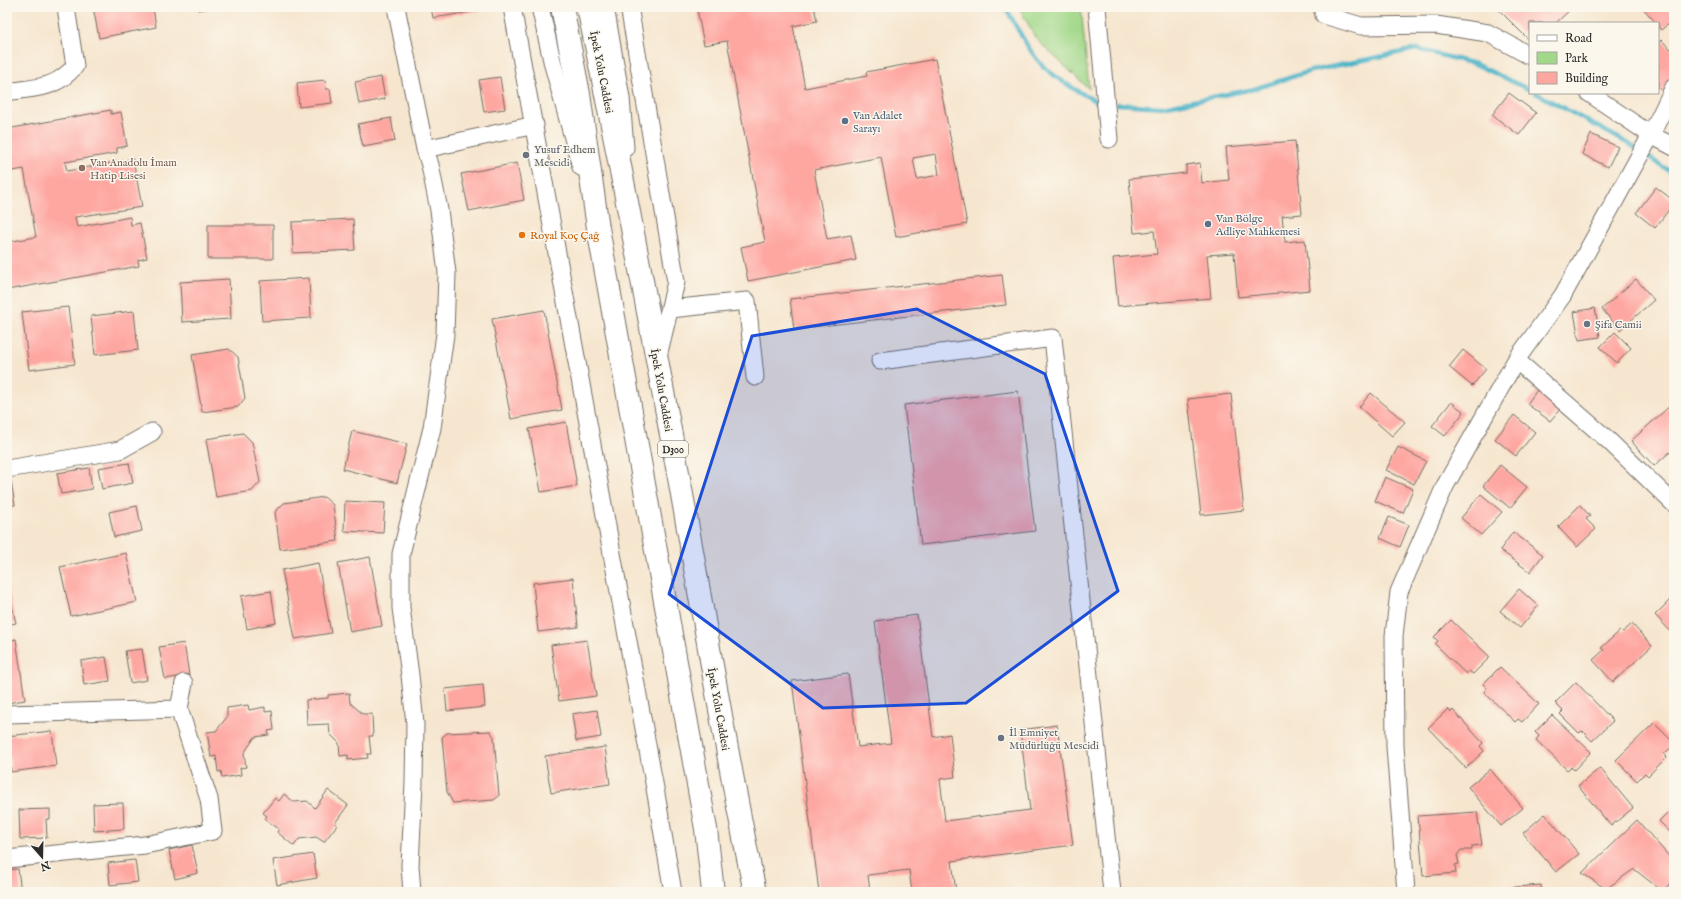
<svg xmlns="http://www.w3.org/2000/svg" width="1681" height="899" font-family="'IM FELL English',serif">
<style>
.green{fill:#a1d889;stroke:#66825a}
.lines{fill:none;stroke-linecap:round;stroke-linejoin:round}
.stream{stroke:#49b2c7;stroke-width:4.5}
.building{fill:#fea6a0;fill-rule:evenodd}
.minor-casing{stroke:#726c64;stroke-width:19}
.highway-casing{stroke:#726c64;stroke-width:24}
.minor{stroke:#fff;stroke-width:17}
.highway{stroke:#fff;stroke-width:22}
.marked{fill:#1d4ed8;fill-opacity:0.2;stroke:#1d4ed8;stroke-width:3;stroke-linejoin:round}
.service-dot{fill:#5c6f8a;stroke:#fbf7ec;stroke-width:1.5}
.worship-dot{fill:#6b7280;stroke:#fbf7ec;stroke-width:1.5}
.education-dot{fill:#8d6e63;stroke:#fbf7ec;stroke-width:1.5}
.food-dot{fill:#e8710a;stroke:#fbf7ec;stroke-width:1.5}
.labels{text-anchor:middle;stroke-width:3;stroke-linejoin:round;paint-order:stroke}
.shield{fill:#fbf7ec;stroke:#696865;stroke-width:1}
.shield-label{font-size:10px;font-weight:bold;fill:#2b2b2b}
.street-label{font-size:11px;fill:#2b2b2b;stroke:#fbf7ec}
.service-label{font-size:11px;fill:#4e5e75;stroke:#fbf7ec;text-anchor:start}
.worship-label{font-size:11px;fill:#5b616d;stroke:#fbf7ec;text-anchor:start}
.education-label{font-size:11px;fill:#785e54;stroke:#fbf7ec;text-anchor:start}
.food-label{font-size:11px;fill:#c56008;stroke:#fbf7ec;text-anchor:start}
</style>
<rect width="100%" height="100%" fill="#fbf7ec"/>
<filter id="ink" filterUnits="userSpaceOnUse"><feTurbulence type="fractalNoise" baseFrequency=".025" numOctaves="2"/><feDisplacementMap in="SourceGraphic" scale="8" xChannelSelector="R" yChannelSelector="G"/><feConvolveMatrix kernelMatrix="1 2 1 2 8 2 1 2 1" color-interpolation-filters="sRGB"/></filter>
<filter id="wash" filterUnits="userSpaceOnUse"><feTurbulence type="fractalNoise" baseFrequency=".012" numOctaves="4" result="noise"/><feDisplacementMap in="SourceGraphic" scale="16" xChannelSelector="R" yChannelSelector="G"/><feGaussianBlur stdDeviation="0.9" result="paint"/><feColorMatrix in="noise" values="0 0 0 0 0 0 0 0 0 0 0 0 0 0 0 0 0 1.4 0 .05"/><feComposite in="paint" operator="in"/></filter>
<g filter="url(#wash)">
<rect width="100%" height="100%" fill="#f6e6cf"/>
<path class="green" d="M1019 7H1081L1089 89 1036 39Z"/>
<g class="lines">
<path class="stream" d="M1005 7C1016 25 1029 53 1044 67 1061 82 1080 93 1099 103
M1536 93 1629 144 1674 174
M1118 104 1162 107 1254 89 1311 71 1417 49 1475 64 1530 90"/>
</g>
<g id="blocks">
<path class="building" d="M93 7H153L156 27 99 38Z
M198 7H213L214 8 198 10Z
M431 7H495V8L433 18Z
M705 7H814L817 21 793 26 805 88 867 76 866 72 935 59 967 224 896 237 881 157 814 170 827 239 851 235 856 260 748 281 741 247 765 242 727 41 704 45 697 9ZM936 154 939 175 917 179 913 158Z
M1496 7H1571L1572 8 1556 23H1530V41Z
M1642 7H1674V19L1661 30 1658 26V23H1656Z
M1661 40 1674 52V102L1658 87V44Z
M381 77 385 99 359 104 355 82Z
M500 77 505 109 484 112 479 80Z
M325 80 326 89H330L332 103 299 107 297 83Z
M1509 93 1536 113 1519 135 1492 115Z
M111 110V114L121 112 127 146 117 148V153L65 162 67 171 133 159 142 207 75 217 77 227 130 217 131 225 140 223 147 258 138 260 139 266 7 290V242L36 237 24 169 7 172V129Z
M391 118 395 141 363 147 358 124Z
M1591 134 1618 147 1608 167 1582 154Z
M1295 141 1302 214 1282 216 1285 242 1305 240 1310 290 1238 297 1234 253 1207 255 1211 298 1118 306 1113 258 1157 254 1154 231 1134 233 1129 179 1186 173V165L1200 163 1202 183 1229 180 1226 147Z
M517 163 524 200 469 211 461 174Z
M1656 187 1674 201V203L1655 228 1636 213Z
M353 219 355 250 293 253 292 222Z
M208 225H273V259H208Z
M1002 275 1006 305 794 329 790 299Z
M309 278 311 318 262 321 260 281Z
M229 279 231 319 182 322 180 282Z
M1636 279 1654 300 1620 330 1602 309Z
M68 307 75 364 29 370 22 312Z
M1595 308 1600 337 1579 340 1574 312Z
M544 310 562 410 511 419 492 319Z
M134 311 138 350 95 355 91 316Z
M1615 332 1631 348 1617 363 1600 347Z
M229 349 238 357 245 398 238 407 202 412 192 355Z
M1463 350 1486 369 1472 386 1449 367Z
M1537 390 1561 408 1550 421 1527 404Z
M1018 391 1035 531 921 545 904 405Z
M1371 393 1405 422 1392 436 1359 407Z
M1231 394 1244 510 1201 515 1188 399Z
M1451 402 1464 412 1445 436 1432 426Z
M1672 404 1674 407V456L1670 452 1654 466 1631 441Z
M1514 415 1535 432 1516 456 1495 439Z
M566 422 577 486 541 492 529 429Z
M352 431 407 444 397 483 343 469Z
M243 433 252 442 260 482 252 491 216 497 206 439Z
M1398 447 1426 461 1414 484 1386 470Z
M129 463 133 483 102 489 98 468Z
M1500 465 1527 487 1510 508 1483 486Z
M89 468 92 489 61 494 57 473Z
M1385 477 1413 489 1403 513 1375 501Z
M7 481H11L15 505 7 506Z
M1481 494 1502 512 1481 535 1461 518Z
M324 497 333 505 338 541 280 549 275 512 284 503Z
M345 501 385 503 383 533 344 531Z
M1580 505 1590 516 1586 519 1596 529 1577 547 1558 527Z
M137 506 142 531 114 537 109 512Z
M1389 517 1409 525 1400 547 1380 538Z
M1513 532 1543 555 1530 572 1500 550Z
M126 553 137 602 71 616 60 567Z
M370 557 382 626 350 632 338 563Z
M318 563 331 633 295 639 282 570Z
M573 578 578 627 538 632 533 583Z
M7 583 16 623 7 625Z
M1519 589 1538 606 1520 628 1500 611Z
M271 591 276 623 247 629 241 596Z
M1674 596V635L1655 615Z
M917 615 933 737 950 734 955 777 940 779 945 821 1030 810 1020 730 1057 725 1073 845 952 861 956 892H912L909 870 868 875 870 892H819L792 681 848 674 858 747 891 743 875 621Z
M1451 620 1490 657 1473 674 1469 671 1466 674 1435 644 1438 641 1434 637Z
M1632 624 1652 646 1613 682 1593 660 1604 650 1601 648 1621 630 1623 632Z
M16 639 25 700 7 703V641Z
M587 640 596 696 559 701 551 645Z
M184 643 189 675 165 679 159 647Z
M142 649 147 680 130 683 125 651Z
M106 657 110 681 84 685 81 661Z
M1500 667 1539 704 1522 722 1518 719 1515 722 1484 692 1487 688 1483 684Z
M1576 682 1613 721 1592 741 1582 731 1579 733 1560 714 1563 711 1555 703Z
M483 685 485 707 447 711 445 689Z
M349 693 350 703 363 714H372L373 736H369L371 754H367L368 758 348 760V755L340 756 339 743 330 734 329 724 307 725 306 700 328 698V695Z
M248 705 249 710 265 707V712L272 711 274 730 268 731 269 735 255 737 244 753 246 767 240 768 241 775 222 778 221 771 218 772 216 756 211 757 207 732 216 731 227 717V708Z
M1448 709 1451 712 1453 710 1483 743 1480 746 1484 751 1466 768 1428 728Z
M597 710 601 737 576 741 572 714Z
M1552 715 1591 752 1574 770 1571 767 1567 770 1536 740 1539 736 1535 732Z
M1654 723 1674 743V745L1664 754 1667 757 1648 776 1645 773 1637 781 1616 760Z
M52 731 56 766 11 772 7 736Z
M490 731 494 737 499 796 494 800 453 803 447 792 442 737 447 733Z
M605 747 610 784 551 793 545 756Z
M1600 768 1633 808 1611 826 1578 786Z
M1490 769 1523 808 1501 826 1468 787Z
M328 790 348 805 335 823 337 825 324 842 316 837 299 839 294 846 277 832 279 829 265 819 267 816 263 813 275 798 279 801 284 794 294 802 307 801 315 808Z
M123 803 124 829 94 831 93 804Z
M1674 806V836L1659 821Z
M50 809V819H46L47 838 20 839 19 810Z
M1477 812 1482 845 1472 846V850H1461L1457 855 1459 864 1455 865 1456 873 1423 876 1418 816Z
M1545 814 1579 854 1556 872 1523 833Z
M1637 820 1674 862V881L1662 891 1634 869 1606 889 1582 873Z
M192 845 198 873 175 879 169 850Z
M313 854 317 878 277 885 273 860Z
M135 860 138 882 110 885 108 863Z
M18 869 21 892H7V870Z
M1541 885 1542 892H1503V888Z"/>
</g>
</g>
<g filter="url(#ink)">
<use href="#blocks" fill-opacity="0" stroke="#726c64" stroke-width="1"/>
<g class="lines">
<defs>
<path id="minor" d="M396 7 425 149 430 165 439 210 447 273 445 334 432 428 401 554V608L410 675 415 724 414 783 410 866 412 892
M512 7 656 794 673 892
M540 7 553 65 581 167
M605 7 621 98 625 148
M632 7 630 12 676 282 658 356
M1097 7 1109 139
M1322 7 1324 15 1361 26 1436 25 1488 33 1530 56
M7 92C35 87 55 90 75 66L66 7
M1589 93 1651 135 1674 147
M425 149 535 125
M670 309 747 301 755 377
M1516 360 1608 440 1674 504
M880 361 1053 338 1112 892
M7 469 120 450 152 432
M179 709 184 683
M7 714 179 709 209 799 213 831 145 845 7 859
M1406 892 1395 746 1394 636 1399 592 1445 486 1516 360 1563 295 1651 135 1674 87"/>
<path id="highway" d="M562 7 579 94 598 228 706 829 713 892
M588 7C621 164 650 321 679 478 704 616 726 755 755 892"/>
</defs>
<use href="#minor" class="minor-casing"/>
<use href="#highway" class="highway-casing"/>
<use href="#minor" class="minor"/>
<use href="#highway" class="highway"/>
</g>
</g>
<path class="marked" d="M917 309 1045 374 1118 591 966 703 823 708 669 594 752 336Z"/>
<g class="service-dot">
<circle cx="845" cy="121" r="4"/>
<circle cx="1208" cy="224" r="4"/>
</g>
<g class="worship-dot">
<circle cx="526" cy="155" r="4"/>
<circle cx="1587" cy="324" r="4"/>
<circle cx="1001" cy="738" r="4"/>
</g>
<circle class="education-dot" cx="82" cy="168" r="4"/>
<circle class="food-dot" cx="522" cy="235" r="4"/>
<g class="labels">
<rect class="shield" x="658" y="441" width="30" height="16" rx="3"/>
<g class="shield-label">
<text x="673" y="453">D300</text>
</g>
<g class="street-label">
<text transform="translate(602 72) rotate(79)" y="4">İpek Yolu Caddesi</text>
<text transform="translate(662 390) rotate(80)" y="4">İpek Yolu Caddesi</text>
<text transform="translate(719 709) rotate(80)" y="4">İpek Yolu Caddesi</text>
</g>
<g class="service-label">
<text x="853" y="119">Van Adalet<tspan x="853" dy="13">Sarayı</tspan></text>
<text x="1216" y="222">Van Bölge<tspan x="1216" dy="13">Adliye Mahkemesi</tspan></text>
</g>
<g class="worship-label">
<text x="534" y="153">Yusuf Edhem<tspan x="534" dy="13">Mescidi</tspan></text>
<text x="1595" y="328">Şifa Camii</text>
<text x="1009" y="736">İl Emniyet<tspan x="1009" dy="13">Müdürlüğü Mescidi</tspan></text>
</g>
<g class="education-label">
<text x="90" y="166">Van Anadolu İmam<tspan x="90" dy="13">Hatip Lisesi</tspan></text>
</g>
<g class="food-label">
<text x="530" y="239">Royal Koç Çağ</text>
</g>
</g>
<rect width="1681" height="899" fill="none" stroke="#fbf7ec" stroke-width="24"/>
<rect x="1529" y="22" width="130" height="72" fill="#fbf7ec" stroke="#a8a59f"/>
<rect x="1537" y="35" width="20" height="6" fill="#ffffff" stroke="#a8a59f"/>
<text x="1565" y="42" font-size="12" fill="#2b2b2b">Road</text>
<rect x="1537" y="52" width="20" height="12" fill="#a1d889" stroke="#a8a59f"/>
<text x="1565" y="62" font-size="12" fill="#2b2b2b">Park</text>
<rect x="1537" y="72" width="20" height="12" fill="#fea6a0" stroke="#a8a59f"/>
<text x="1565" y="82" font-size="12" fill="#2b2b2b">Building</text>
<g transform="translate(42 857) rotate(160)" stroke="#fbf7ec" stroke-width="3" paint-order="stroke">
<path d="M0-3L7 15L0 10L-7 15Z" fill="#2b2b2b"/>
<text y="-6" font-size="11" font-weight="bold" text-anchor="middle" fill="#2b2b2b">N</text>
</g>
</svg>
